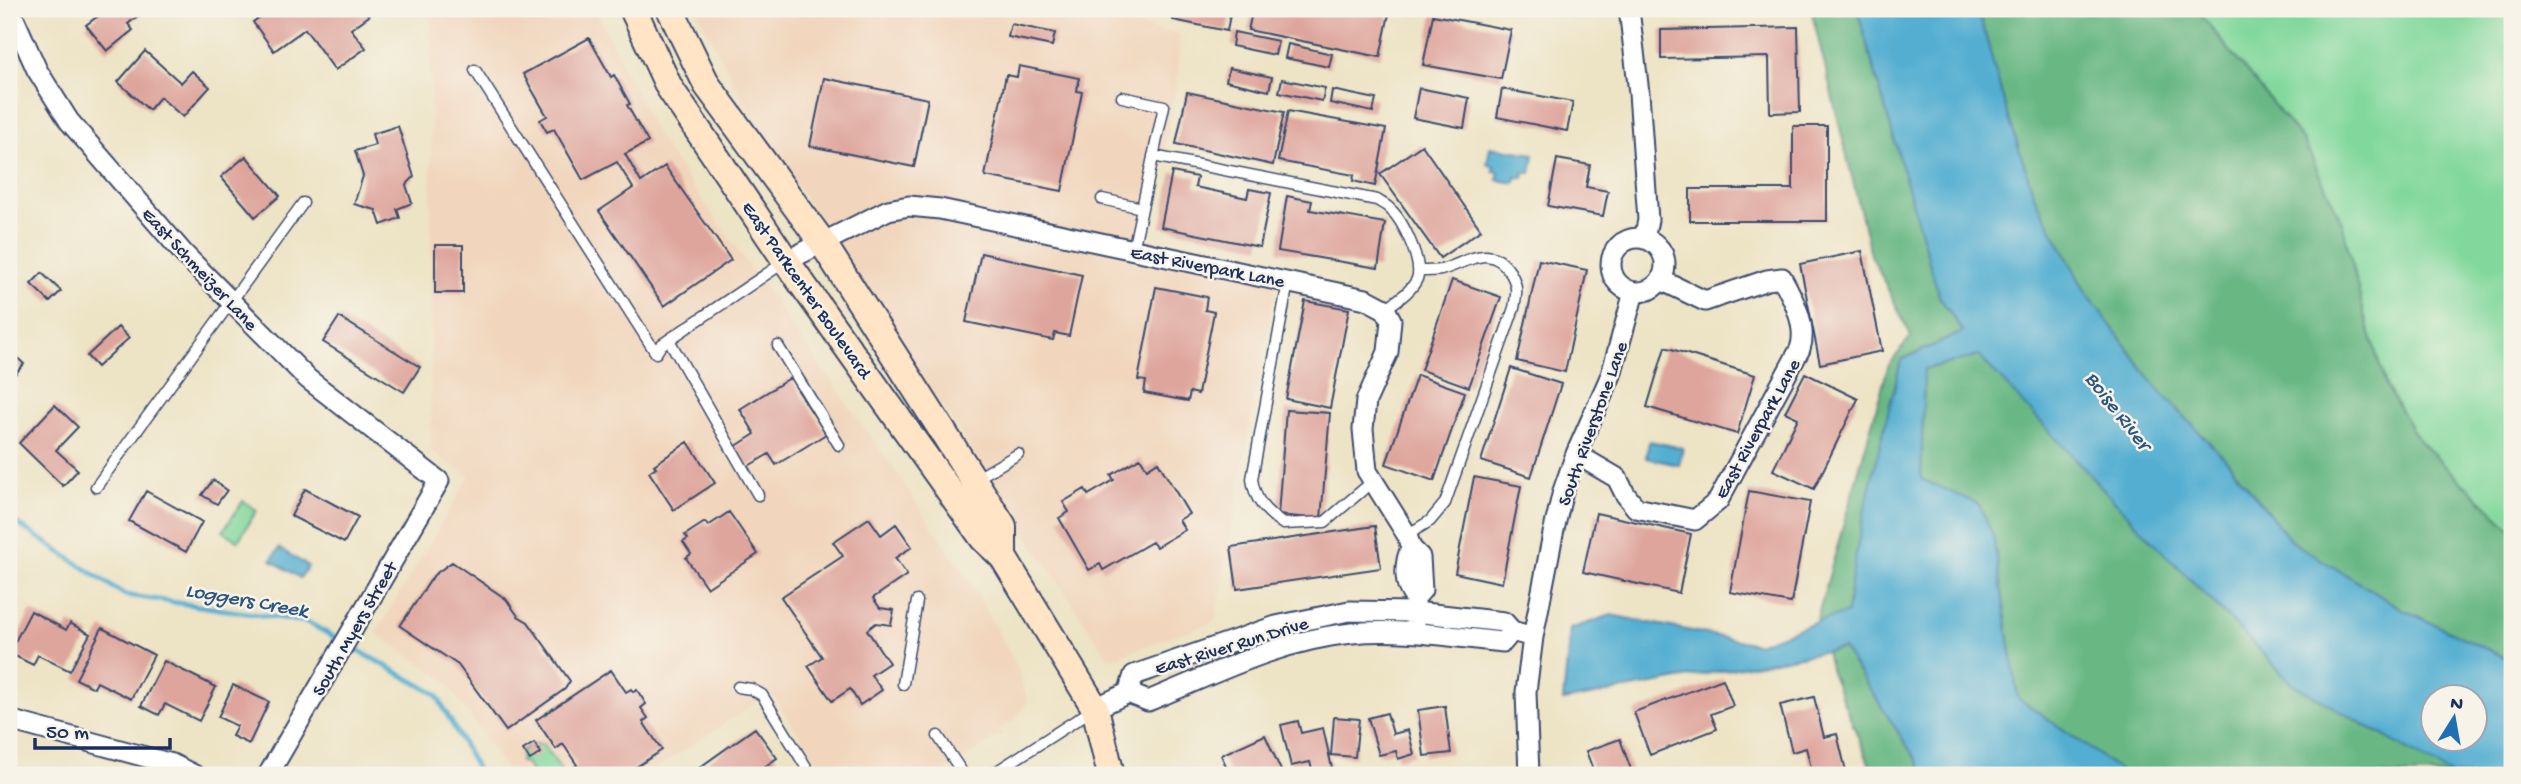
<svg xmlns="http://www.w3.org/2000/svg" width="2521" height="784" font-family="'Gochi Hand',sans-serif">
<style>
.built{fill:#f1d5bc}
.green{fill:#82d89c;stroke:#4e847d;stroke-width:2}
.forest{fill:#69b884;stroke:#427471;stroke-width:2}
.water{fill:#53aed1;stroke:#376e98;stroke-width:2;fill-rule:evenodd}
.lines{fill:none;stroke-linecap:round;stroke-linejoin:round}
.stream{stroke:#53aed1;stroke-width:5}
.building{fill:#dea59c}
.service-casing{stroke:#3a4a6d;stroke-width:13}
.minor-casing{stroke:#3a4a6d;stroke-width:23}
.secondary-casing{stroke:#3a4a6d;stroke-width:30}
.service{stroke:#fff;stroke-width:10}
.minor{stroke:#fff;stroke-width:19}
.secondary{stroke:#ffe4c6;stroke-width:26}
.labels{text-anchor:middle;stroke-width:5;stroke-linejoin:round;paint-order:stroke}
.street-label{font-size:19px;fill:#1b2f5e;stroke:#f7f3e8}
.water-label{font-size:21px;font-style:italic;fill:#2c5580;stroke:#f7f3e8}
</style>
<rect width="100%" height="100%" fill="#f7f3e8"/>
<filter id="ink" filterUnits="userSpaceOnUse"><feTurbulence type="fractalNoise" baseFrequency=".0143" numOctaves="2"/><feDisplacementMap in="SourceGraphic" scale="14" xChannelSelector="R" yChannelSelector="G"/><feConvolveMatrix kernelMatrix="1 2 1 2 8 2 1 2 1" color-interpolation-filters="sRGB"/></filter>
<filter id="wash" filterUnits="userSpaceOnUse"><feTurbulence type="fractalNoise" baseFrequency=".00686" numOctaves="4" result="noise"/><feDisplacementMap in="SourceGraphic" scale="28" xChannelSelector="R" yChannelSelector="G"/><feGaussianBlur stdDeviation="1.57" result="paint"/><feColorMatrix in="noise" values="0 0 0 0 0 0 0 0 0 0 0 0 0 0 0 0 0 1.4 0 .05"/><feComposite in="paint" operator="in"/></filter>
<g filter="url(#wash)">
<rect width="100%" height="100%" fill="#ede3c5"/>
<path class="built" d="M431 9H595L658 138 898 475 969 581 1017 667 1028 701 1016 719 999 729 1002 734 939 775H827L771 693 646 775H510L445 680 376 633 469 477 431 451Z
M696 9H1045L1179 34 1178 76 1146 239 1279 266 1215 621 1109 659 754 121Z"/>
<path class="green" d="M2196 9H2512V530L2420 442 2386 386 2365 317Z
M243 501 257 510 238 541 223 531Z
M533 744H543L562 771 556 775H533L526 763 520 762 522 750Z"/>
<path class="forest" d="M1811 9H1857L1939 296 1963 332 1901 360C1881 444 1857 527 1847 613L1816 622 1888 367 1911 336 1871 255Z
M1978 9H2196L2304 142 2342 222 2365 317 2386 386 2420 442 2512 530V661L2402 609 2291 541 2228 462 2157 388 2085 291 2035 198 2005 106Z
M1979 356 2138 526 2291 683 2452 775H2125L2091 749 2018 698 1993 535 1921 479 1924 369Z
M1843 648 1917 761 1923 775H1874L1831 672 1826 652Z"/>
<path class="water" d="M1857 9H1978L2005 106 2035 198 2085 291 2157 388 2228 462 2291 541 2402 609 2512 661V775H2452L2292 683 2138 526 1979 356 1924 369 1921 479 1979 504 1993 535 2018 698 2091 749 2125 775H1923L1917 761 1843 648 1563 701 1570 629 1611 615 1757 644 1816 622 1847 613C1857 526 1881 445 1901 360L1963 332 1939 296ZM2434 696H2476V738H2434Z
M1490 147 1534 154 1531 173 1524 172 1523 178 1516 177 1515 183 1497 180 1499 172 1493 171 1494 166 1487 164Z
M1649 441 1683 448 1679 465 1646 458Z
M279 548 308 566 300 578 271 560Z"/>
<g class="lines">
<path class="stream" d="M9 518 125 595 307 622 436 694 480 775"/>
</g>
<g id="blocks">
<path class="building" d="M92 9H146L128 24 133 30 107 51 86 25 98 16Z
M272 9H363L369 16 351 29 366 48 335 70 305 29 274 51 253 22Z
M1175 9H1231L1227 31 1173 20Z
M1253 9H1390L1380 57 1248 30Z
M1433 15 1511 30 1501 79 1423 65Z
M1011 24 1055 33 1052 46 1008 37Z
M1798 27 1800 112 1770 113 1769 57 1661 59V30Z
M1234 32 1278 41 1275 55 1232 46Z
M589 38 611 77 614 75 630 104 627 105 648 142 625 154 641 182 665 166 731 260 664 306 599 211 633 188 617 162 583 180 554 129 547 132 540 120 547 116 523 74Z
M1288 44 1332 54 1329 67 1285 58Z
M145 51 181 83 192 71 210 87 183 117 160 97 149 110 118 82Z
M1019 66 1079 78 1077 91 1082 92 1062 191 985 176 1006 75 1017 77Z
M1229 68 1272 77 1269 91 1226 81Z
M824 78 928 99 914 167 810 146Z
M1282 79 1325 88 1322 101 1279 92Z
M1419 88 1469 98 1464 128 1413 118Z
M1502 89 1573 102 1567 131 1497 117Z
M1332 90 1376 99 1373 112 1330 103Z
M1187 92 1284 112 1273 165 1176 144Z
M1288 111 1386 129 1375 186 1353 181 1354 175 1278 161Z
M398 126 414 177 406 185 412 203 397 209 400 218 381 225 376 210 354 204 363 176 355 151 375 145 372 134Z
M1793 126H1827V221H1690V189H1793Z
M1422 145 1481 230 1440 258 1380 174Z
M246 156 280 196 255 217 221 177Z
M1557 159 1590 165 1586 187 1608 191 1603 216 1548 206Z
M1172 172 1197 177 1195 187 1247 198 1249 189 1271 193 1260 247 1161 227Z
M1287 196 1312 201 1310 210 1385 223 1378 268 1278 251Z
M435 245H463V293H435Z
M1862 251 1882 351 1820 364 1800 264Z
M981 253 1082 275 1069 336 1055 333 1053 340 966 322Z
M1539 260 1587 270 1565 372 1517 361Z
M42 273 61 291 50 302 31 284Z
M1452 280 1501 297 1469 387 1421 370Z
M1156 287 1207 297 1205 310 1214 312 1198 394 1190 392 1188 401 1144 393 1146 381 1138 380Z
M1305 301 1349 309 1330 408 1286 399Z
M339 317 420 367 404 392 323 342Z
M118 327 129 338 97 367 87 356Z
M1665 347 1755 375 1737 434 1647 407Z
M9 350 24 364 9 381Z
M1511 368 1561 384 1531 477 1481 461Z
M1805 373 1858 399 1814 489 1773 470 1798 418 1785 412Z
M1417 375 1465 392 1434 481 1386 464Z
M790 378 826 434 776 465 769 454 745 468 733 448 755 434 740 409Z
M55 405 78 427 56 450 78 470 63 486 19 443Z
M1286 410 1330 413 1321 519 1278 515Z
M688 442 715 483 674 510 649 472 656 467 654 465Z
M1140 458 1147 469 1158 462 1189 514 1179 520 1185 530 1156 547 1152 542 1103 570 1100 564 1089 570 1059 518 1069 512 1063 502 1085 489 1088 495 1114 480 1111 475Z
M1474 477 1521 486 1502 583 1455 573Z
M213 480 227 490 217 504 202 495Z
M305 489 358 517 344 543 291 516Z
M146 491 202 522 186 552 129 521Z
M1749 491 1810 502 1791 603 1730 592Z
M729 512 758 554 707 588 686 558 691 554 683 542 688 539 685 535 705 522 708 526Z
M1596 513 1691 534 1679 593 1583 572Z
M869 518 881 535 896 524 912 547 895 558 907 575 873 598 880 608 894 610 891 625 876 623 867 630 889 663 871 675 882 690 860 705 850 689 832 701 808 666 822 657 781 597 843 556 833 542Z
M1375 526 1381 568 1237 589 1231 547Z
M452 562 506 599 518 616 528 622 570 681 565 689 506 731 458 665 400 626 434 575Z
M31 611 66 630 70 623 90 634 70 671 38 655 33 665 9 653Z
M102 628 154 655 131 699 97 682 94 688 76 679Z
M164 661 216 687 199 721 165 704 159 715 141 706Z
M611 670 626 692 631 689 633 692 637 690 646 704 641 708 648 718 643 722 662 750 624 775H573L570 771 577 765 563 744 556 749 536 720Z
M1723 679 1733 706 1711 714 1717 729 1650 755 1634 712Z
M233 685 269 702 249 744 232 736 237 726 218 717Z
M1814 697 1824 737 1837 734 1847 775H1813L1806 748 1792 752 1780 705Z
M1445 706 1451 753 1424 756 1418 710Z
M1387 713 1393 734 1408 730 1414 754 1398 759 1396 751 1379 755 1368 718Z
M1334 717 1359 719 1355 757 1331 755Z
M1298 721 1301 733 1323 728 1332 768 1313 773 1310 762 1291 766 1281 725Z
M755 728 777 758 753 775H689Z
M1265 735 1283 775H1230L1221 755Z
M1620 739 1633 775H1595L1586 751Z
M534 743 541 753 530 760 523 750Z"/>
</g>
</g>
<g filter="url(#ink)">
<use href="#blocks" fill-opacity="0" stroke="#3a4a6d" stroke-width="2"/>
<g class="lines">
<defs>
<path id="service" d="M475 70 656 353 661 345 786 261
M1122 97 1164 106 1133 250
M1153 156 1377 200C1381 203 1387 205 1390 209 1403 220 1423 263 1417 279 1411 292 1396 301 1385 309
M1102 199 1142 208
M1288 282 1252 479C1255 501 1265 511 1283 524L1325 522 1372 482
M669 340 758 495
M778 346 839 445
M974 480 1018 454
M96 487 303 203
M1407 535 1430 521 1445 503 1514 308C1517 293 1518 285 1510 272 1490 241 1467 263 1441 270 1434 271 1426 271 1419 271
M903 684 917 601
M738 687 751 689 762 695 811 775
M938 736 964 775
M991 775 1092 710"/>
<path id="minor" d="M1629 9 1639 93 1648 220 1644 239
M11 12 37 70 69 121 184 254 308 379 439 481 268 775
M1611 265a27 27 0 1 1 54 0a27 27 0 1 1-54 0Z
M786 261 888 210 909 206 940 209 1366 299 1385 309 1391 320 1388 352 1366 401 1363 429 1367 471 1407 535 1411 548
M1576 454 1617 478 1625 494 1636 508 1695 520 1718 501 1800 349C1808 327 1793 298 1782 278L1767 280 1705 301 1661 280
M1415 598 1422 590 1420 557 1411 548C1404 563 1403 586 1415 598V623
M1512 631 1503 642C1453 637 1402 628 1352 633 1280 640 1214 674 1148 701L1128 693 1134 675 1276 626 1349 611 1415 612 1504 622 1512 631 1533 637
M1095 708 1128 693
M9 720 172 764 194 775
M1529 775 1526 692 1533 637 1553 534 1563 491 1576 454 1611 375 1634 292"/>
<path id="secondary" d="M633 9 669 87 786 261 983 538 1003 557 1095 708 1111 775
M670 9 707 85 822 242 1003 526V557"/>
</defs>
<use href="#service" class="service-casing"/>
<use href="#minor" class="minor-casing"/>
<use href="#secondary" class="secondary-casing"/>
<use href="#service" class="service"/>
<use href="#minor" class="minor"/>
<use href="#secondary" class="secondary"/>
</g>
</g>
<g class="labels">
<g class="street-label">
<text transform="translate(1208 265) rotate(11)" y="7">East Riverpark Lane</text>
<text transform="translate(201 268) rotate(47)" y="7">East Schmeizer Lane</text>
<text transform="translate(808 289) rotate(55)" y="7">East Parkcenter Boulevard</text>
<text transform="translate(1591 423) rotate(-70)" y="7">South Riverstone Lane</text>
<text transform="translate(1756 428) rotate(-61)" y="7">East Riverpark Lane</text>
<text transform="translate(353 628) rotate(-60)" y="7">South Myers Street</text>
<text transform="translate(1231 644) rotate(-17)" y="7">East River Run Drive</text>
</g>
<g class="water-label">
<text transform="translate(2119 410) rotate(52)" y="7">Boise River</text>
<text transform="translate(247 599) rotate(10)" y="7">Loggers Creek</text>
</g>
</g>
<rect width="2521" height="784" fill="none" stroke="#f7f3e8" stroke-width="35"/>
<g transform="translate(2454 718) rotate(11)"><circle r="33" fill="#f7f3e8" stroke="#9fa5b1" stroke-width="2"/>
<path d="M0-5L12 26L0 18L-12 26Z" fill="#1f6fb2"/>
<text y="-10" font-size="19" font-weight="bold" text-anchor="middle" fill="#1b2f5e">N</text>
</g>
<path d="M35 738v10h135v-10" fill="none" stroke="#1b2f5e" stroke-width="3.5"/>
<text x="46" y="738" font-size="21" fill="#1b2f5e" stroke="#f7f3e8" stroke-width="5" paint-order="stroke">50 m</text>
</svg>
